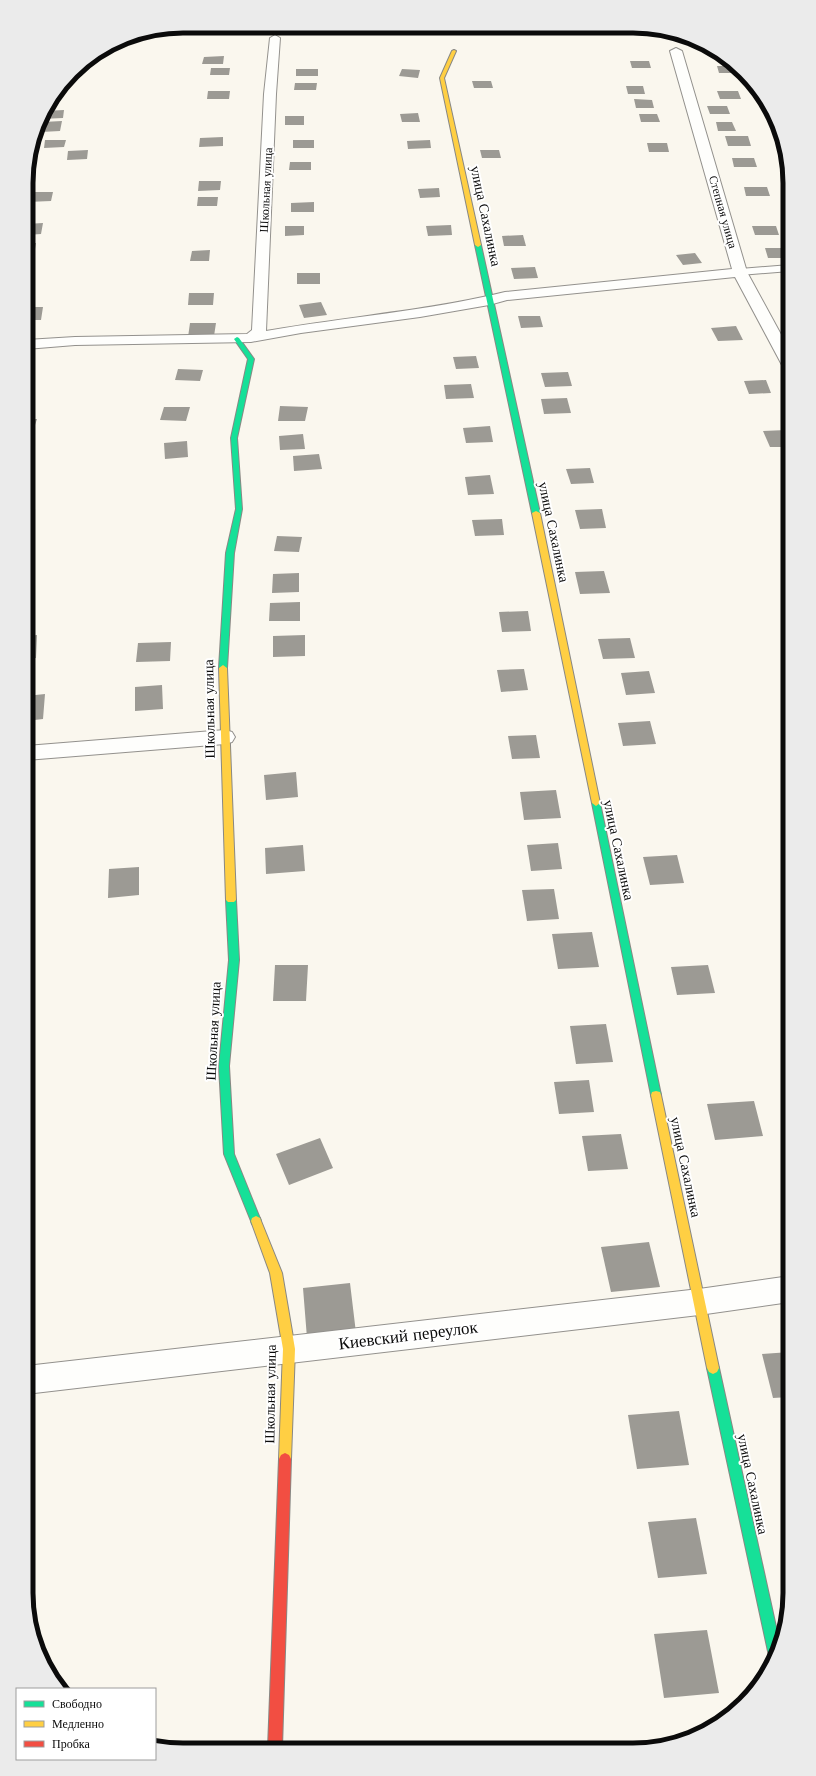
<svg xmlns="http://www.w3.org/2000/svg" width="816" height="1776" font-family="'Libre Baskerville',serif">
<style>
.building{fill:#9c9a94}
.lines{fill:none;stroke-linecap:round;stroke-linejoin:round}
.lane-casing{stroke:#93918d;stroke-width:2}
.street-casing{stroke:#93918d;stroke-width:2}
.fast-casing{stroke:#898884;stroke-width:2}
.slow-casing{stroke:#898884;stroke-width:2}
.jam-casing{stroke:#898884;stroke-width:2}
.lane{fill:#fefefc;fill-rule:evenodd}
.street{fill:#fefefc;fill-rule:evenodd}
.fast{fill:#16e098;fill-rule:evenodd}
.slow{fill:#ffcf43;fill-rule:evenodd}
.jam{fill:#f24e42;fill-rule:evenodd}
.labels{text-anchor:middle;stroke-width:4;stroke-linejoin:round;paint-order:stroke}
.far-street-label{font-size:12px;fill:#0b0b0b;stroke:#fff}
.street-label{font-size:14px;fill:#0b0b0b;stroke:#fff}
.near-street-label{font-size:17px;fill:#0b0b0b;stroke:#fff}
.rim{fill:none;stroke:#0b0b0b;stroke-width:5}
</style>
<rect width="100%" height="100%" fill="#faf7ee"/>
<path class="building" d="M224 56 223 64H202L204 57Z
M630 61H649L651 68H632Z
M717 66H736L738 73H719Z
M211 68H230L229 75H210Z
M296 69H318V76H296Z
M402 69 420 70 418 78 399 76Z
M472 81H491L493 88H474Z
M295 83H317L316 90H294Z
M626 86H643L645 94H628Z
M208 91H230L229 99H207Z
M717 91H738L741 99H720Z
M634 99 652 100 654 108H636Z
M707 106H727L730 114H710Z
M64 110 63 118 41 119 44 111Z
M418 113 420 122H402L400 114Z
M639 114H657L660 122H641Z
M285 116H304V125H285Z
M62 121 60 131 41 132 43 122Z
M716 122H732L736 131H718Z
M725 136H748L751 146H728Z
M223 137V146L199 147 200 138Z
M45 140H66L64 147 44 148Z
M293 140H314V148H293Z
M430 140 431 148 408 149 407 141Z
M647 143H667L669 152H649Z
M88 150 87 159 67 160 68 151Z
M480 150H499L501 158H482Z
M732 158H754L757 167H734Z
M290 162H311V170H289Z
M199 181H221L220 190 198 191Z
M744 187H767L770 196H746Z
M439 188 440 197 420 198 418 189Z
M29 192H53L51 201 27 202Z
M198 197H218L217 206H197Z
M314 202V212H291V203Z
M43 223 41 234 26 235V224Z
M451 225 452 235 428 236 426 226Z
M285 226H304V235L285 236Z
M752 226H776L779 235H755Z
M523 235 526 246H504L502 236Z
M26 243H36L34 255H26Z
M765 248H788L790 258H768Z
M210 250 209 261H190L192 251Z
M695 253 702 263 683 265 676 255Z
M34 260 32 271 26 272V261Z
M535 267 538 278 514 279 511 268Z
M297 273H320V284H297Z
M189 293H214L213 305H188Z
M321 302 327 315 304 318 299 305Z
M26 307H43L41 320H26Z
M518 316H540L543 327 521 328Z
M190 323H216L214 336 188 337Z
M736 326 743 340 718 341 711 328Z
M476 356 479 368 456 369 453 357Z
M26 366H35V380L26 381Z
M178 369 203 370 200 381 175 380Z
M568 372 572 386 545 387 541 373Z
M766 380 771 393 749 394 744 381Z
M471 384 474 398 446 399 444 385Z
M567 398 571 413 544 414 541 399Z
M280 406 308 407 305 421H278Z
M164 407H190L186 421 160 420Z
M26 419H37L32 434H26Z
M490 426 493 442 466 443 463 428Z
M786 430 790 439V447H770L763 431Z
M303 434 305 449 280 450 279 436Z
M187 441 188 457 165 459 164 443Z
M319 454 322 469 294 471 293 456Z
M35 459 33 473 26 474V460Z
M590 468 594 483 571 484 566 469Z
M490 475 494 494 468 495 465 477Z
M26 505H29L30 520H26Z
M602 509 606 528 580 529 575 510Z
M502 519 504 535 475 536 472 520Z
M277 536 302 537 299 552 274 551Z
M604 571 610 593 580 594 575 572Z
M299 573V592L272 593 273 574Z
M300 602V621H269L270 603Z
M528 611 531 631 502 632 499 612Z
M37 635 36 658 26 659V636Z
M305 635V656L273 657V636Z
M630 638 635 658 603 659 598 639Z
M171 642 170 661 136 662 138 643Z
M524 669 528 690 501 692 497 670Z
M649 671 655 693 626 695 621 673Z
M162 685 163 709 135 711V687Z
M45 694 43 719 26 721V696Z
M650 721 656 744 623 746 618 723Z
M536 735 540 758 512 759 508 736Z
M296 772 298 797 266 800 264 775Z
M556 790 561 818 524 820 520 792Z
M558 843 562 869 531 871 527 845Z
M303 845 305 871 266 874 265 848Z
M677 855 684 883 650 885 643 857Z
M139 867V895L108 898 109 869Z
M554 889 559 919 527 921 522 890Z
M592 932 599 967 558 969 552 934Z
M275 965H308L306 1001H273Z
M708 965 715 993 677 995 671 967Z
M606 1024 613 1062 576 1064 570 1026Z
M589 1080 594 1112 559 1114 554 1082Z
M754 1101 763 1136 715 1140 707 1104Z
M621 1134 628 1169 588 1171 582 1136Z
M320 1138 333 1168 289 1185 276 1154Z
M649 1242 660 1287 611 1292 601 1247Z
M350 1283 356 1333 307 1338 303 1288Z
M790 1352V1397L773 1398 762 1354Z
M679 1411 689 1465 637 1469 628 1415Z
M785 1470H790V1489H789Z
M696 1518 707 1574 658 1578 648 1522Z
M707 1630 719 1693 664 1698 654 1634Z"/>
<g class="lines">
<defs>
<path id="lane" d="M790 265V271L740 275 736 272 740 269Z"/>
<path id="street" d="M275 35 280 38 276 94 266 331C346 317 427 311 505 292L732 269 670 51 676 48 682 51 747 272 790 351V370L785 368 782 365 735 277 507 300 489 305 420 317 301 333 251 342 75 345 26 349V340L75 337 247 334 252 330 264 94 270 38Z
M225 730 232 732 235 737 232 742 225 744 26 760V746Z
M790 1276V1302L699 1315 26 1394V1366L699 1289Z"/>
<path id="fast" d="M478 243 481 245 540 513 536 515 532 513 475 245Z
M237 337 239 338 254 359 237 438 242 509 234 553 227 668 223 671 219 668 226 553 236 509 231 438 248 359 234 339Z
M596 800 600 803 661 1095 660 1098 656 1099 652 1098 651 1095 592 803Z
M231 897 234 898 236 900 239 960 229 1066 234 1154 261 1221 260 1224 256 1226 252 1224 251 1221 224 1154 219 1066 229 960 226 900 228 898Z
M713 1362 717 1364 719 1368 780 1645 778 1653 773 1661 769 1656 707 1368 709 1364Z"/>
<path id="slow" d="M454 50 456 51 444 78 481 245 478 247 475 245 440 78 452 51Z
M536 511 540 513 600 803 596 806 592 803 532 513Z
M223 665 227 668 236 900 234 902H228L226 900 219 668Z
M656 1091 660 1092 661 1095 719 1368 717 1372 713 1374 709 1372 707 1368 651 1095 652 1092Z
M256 1216 260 1218 261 1221 282 1273 295 1349 291 1459 289 1463 285 1465 281 1463 279 1459 283 1349 270 1273 251 1221 252 1218Z"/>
<path id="jam" d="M285 1453 289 1455 291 1459 282 1748H268L279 1459 281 1455Z"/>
</defs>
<use href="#lane" class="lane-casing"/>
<use href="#street" class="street-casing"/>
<use href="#fast" class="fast-casing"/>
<use href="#slow" class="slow-casing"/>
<use href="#jam" class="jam-casing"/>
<use href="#lane" class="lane"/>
<use href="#street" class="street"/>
<use href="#fast" class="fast"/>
<use href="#slow" class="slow"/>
<use href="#jam" class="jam"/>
</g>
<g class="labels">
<g class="far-street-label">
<text transform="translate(266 190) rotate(-87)" y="4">Школьная улица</text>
<text transform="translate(723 212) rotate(74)" y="4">Степная улица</text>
</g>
<g class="street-label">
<text transform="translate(486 216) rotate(78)" y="5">улица Сахалинка</text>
<text transform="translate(554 532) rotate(78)" y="5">улица Сахалинка</text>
<text transform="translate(209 709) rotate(-91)" y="5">Школьная улица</text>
<text transform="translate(619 850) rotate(78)" y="5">улица Сахалинка</text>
<text transform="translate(213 1031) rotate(-87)" y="5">Школьная улица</text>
<text transform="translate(686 1167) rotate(78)" y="5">улица Сахалинка</text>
<text transform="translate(270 1394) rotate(-89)" y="5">Школьная улица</text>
<text transform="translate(753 1484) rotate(78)" y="5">улица Сахалинка</text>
</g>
<g class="near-street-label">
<text transform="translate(408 1335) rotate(-7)" y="6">Киевский переулок</text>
</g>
</g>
<path d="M0 0H816V1776H0ZM183 33H633A150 150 0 0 1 783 183V1593A150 150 0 0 1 633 1743H183A150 150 0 0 1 33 1593V183A150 150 0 0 1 183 33Z" fill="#ebebeb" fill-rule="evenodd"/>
<path class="rim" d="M183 33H633A150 150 0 0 1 783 183V1593A150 150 0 0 1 633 1743H183A150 150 0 0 1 33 1593V183A150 150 0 0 1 183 33Z"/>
<rect x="16" y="1688" width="140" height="72" fill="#ffffff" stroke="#9d9d9d"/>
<rect x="24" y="1701" width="20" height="6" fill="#16e098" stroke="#9d9d9d"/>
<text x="52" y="1708" font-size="12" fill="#0b0b0b">Свободно</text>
<rect x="24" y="1721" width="20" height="6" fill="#ffcf43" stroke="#9d9d9d"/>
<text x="52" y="1728" font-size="12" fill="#0b0b0b">Медленно</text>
<rect x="24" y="1741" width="20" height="6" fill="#f24e42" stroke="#9d9d9d"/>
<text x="52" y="1748" font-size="12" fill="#0b0b0b">Пробка</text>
</svg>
